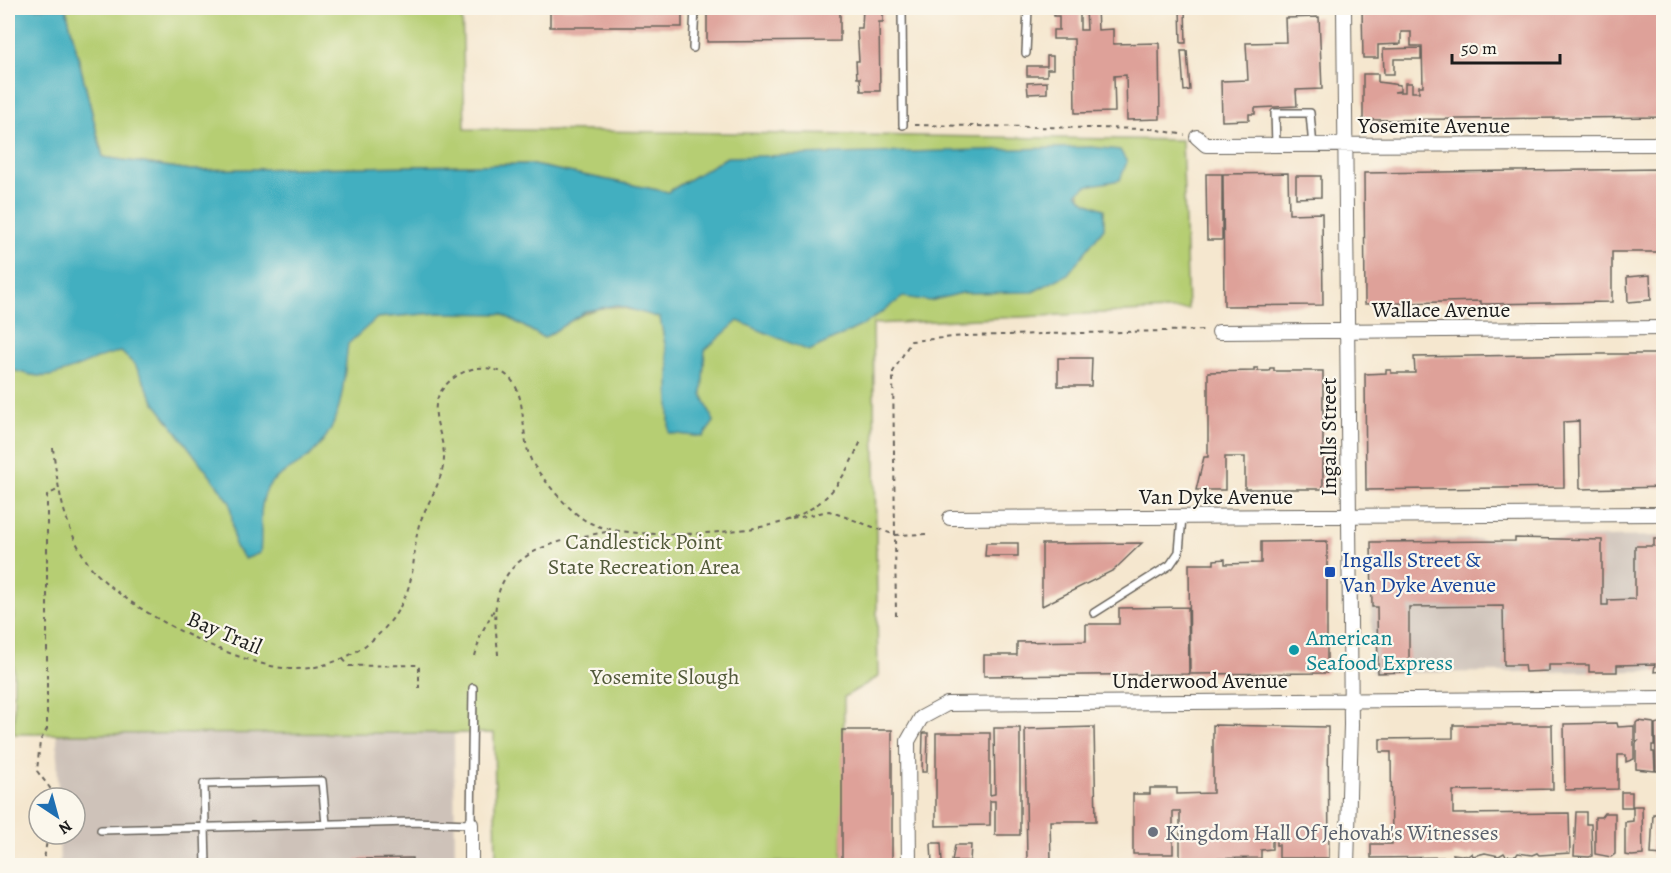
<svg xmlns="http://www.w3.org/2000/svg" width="1671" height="873" font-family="Alegreya,serif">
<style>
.industrial{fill:#cec2b9}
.green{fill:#b6ce73;stroke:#697548;stroke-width:1.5}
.water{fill:#42afc0;stroke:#2f666e;stroke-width:1.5}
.building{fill:#dea199}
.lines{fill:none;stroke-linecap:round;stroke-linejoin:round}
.lane-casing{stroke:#68635b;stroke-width:10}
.street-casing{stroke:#68635b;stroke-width:16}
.path{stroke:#68635b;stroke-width:2;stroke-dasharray:4.5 4.5;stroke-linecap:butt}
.lane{stroke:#fff;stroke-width:7}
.street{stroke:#fff;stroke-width:14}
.transit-dot{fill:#1a4fb4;stroke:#fbf7ec;stroke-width:2}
.culture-dot{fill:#0f9aa8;stroke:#fbf7ec;stroke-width:2}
.worship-dot{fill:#6b7280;stroke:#fbf7ec;stroke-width:2}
.labels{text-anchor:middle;stroke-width:4.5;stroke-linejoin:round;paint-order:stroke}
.street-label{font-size:22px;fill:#1c1c1c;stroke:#fbf7ec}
.park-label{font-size:22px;fill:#525a3a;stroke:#fbf7ec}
.transit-label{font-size:22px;fill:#164399;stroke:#fbf7ec;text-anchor:start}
.culture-label{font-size:22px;fill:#0d838f;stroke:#fbf7ec;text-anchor:start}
.worship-label{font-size:22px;fill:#5b616d;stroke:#fbf7ec;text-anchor:start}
</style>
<rect width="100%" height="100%" fill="#fbf7ec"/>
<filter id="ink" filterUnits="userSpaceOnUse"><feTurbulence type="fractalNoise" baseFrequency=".0167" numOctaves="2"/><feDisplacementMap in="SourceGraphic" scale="12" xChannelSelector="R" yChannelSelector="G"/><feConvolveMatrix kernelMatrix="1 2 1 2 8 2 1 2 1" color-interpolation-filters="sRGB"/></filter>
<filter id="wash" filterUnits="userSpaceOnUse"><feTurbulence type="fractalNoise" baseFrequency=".008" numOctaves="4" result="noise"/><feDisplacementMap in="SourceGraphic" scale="24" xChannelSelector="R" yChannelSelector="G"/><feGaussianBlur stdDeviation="1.35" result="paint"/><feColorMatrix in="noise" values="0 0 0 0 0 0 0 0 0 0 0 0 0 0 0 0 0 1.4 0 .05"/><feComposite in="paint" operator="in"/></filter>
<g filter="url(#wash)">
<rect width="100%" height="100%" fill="#f5e7cf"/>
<path class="industrial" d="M1663 536V671L1372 673 1371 541Z
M57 732H454L455 865H60L59 834H75V798H58Z"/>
<path class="green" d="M66 8H462L465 129 1182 140 1188 309 873 324 878 677 844 697 842 862 496 865 494 733 14 734 12 370 108 304 501 301 544 338C571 321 597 299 631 310L1082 208 1075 158 727 157 668 192 528 164 191 170 103 157Z"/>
<path class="water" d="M8 8H66L103 157 191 170 528 164 668 192 727 157 1091 147 1120 150 1127 162 1120 180 1086 186 1077 193 1086 202 1104 209V228L1068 274 1033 292 962 293 930 301 903 297 865 324 809 351 738 321 705 350 702 394 714 422 703 437 669 433V366L660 318 616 305 586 311 544 338 502 314 438 313 377 318 348 344C342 390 344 430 303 461 293 469 272 477 267 489 257 509 263 531 260 553L245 559 235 547 230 502 155 403 135 365 121 352C95 355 75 372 49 376 37 378 24 373 12 370L8 373Z"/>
<g id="blocks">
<path class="building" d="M550 8H682V27H550Z
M707 8H840V41L707 42Z
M863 8H883V22H879L880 91H861L860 78H857L856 61H859L857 28H862Z
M1054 8H1080V30H1087L1086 8H1097L1098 30 1113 29V44L1159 43 1160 119 1127 120 1126 75 1114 76 1115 112 1075 113 1074 39H1053V30H1059V16H1054Z
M1180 8H1185L1186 43H1181Z
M1362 8H1664V117L1363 120V74H1378V82L1400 85V91L1394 92H1405V83H1412V92H1419V86H1423L1422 46H1411V32H1401V44L1378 45V58H1363Z
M1319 17 1322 89 1296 90 1297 106 1255 108V114H1249V120L1222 121 1221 81 1248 80 1246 43 1286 42 1285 18Z
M1421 48V59H1394V74H1384L1383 49Z
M1181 51H1187L1190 90 1184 91Z
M1047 56H1053V69H1047V76H1027V66H1047Z
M1047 82V93L1028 94 1027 83Z
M1661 169V173H1664V252H1612V302L1481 304V301L1365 304 1364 173Z
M1288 173 1289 214 1322 213 1323 305 1224 306 1223 174Z
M1206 174H1222V240H1207Z
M1296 176H1321V197L1296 198Z
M1650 275 1651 300 1628 302 1627 277Z
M1596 354H1664V487L1580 489 1579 421 1563 422 1564 487 1366 490 1365 374 1386 373V370H1391V373H1415L1414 357Z
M1058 358H1092L1091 386H1058Z
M1254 368H1258V371H1269L1270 368H1274V371H1323V489H1245V457H1225V490H1196L1204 457H1208V372L1254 371Z
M1515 538 1602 540V605H1608V600L1635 599V546H1654V539H1664V671L1654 672 1655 664 1617 665V672H1589V665H1549V671L1525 672 1524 665H1504L1503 606 1409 607V672L1378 673 1377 607H1372L1371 542 1515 541Z
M1327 541V673L1190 674 1189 564H1214V560L1225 559V564L1261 563V542Z
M986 543H1018V556H985Z
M1142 543 1114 570 1042 606V544Z
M1188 607 1189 674 984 676V655H1017V642L1086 641V624H1119V608Z
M1638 721 1654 723V745H1652V752H1654L1655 771 1636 769V743L1638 741H1636V723Z
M1664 722V771H1656L1655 724Z
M1617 723 1618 727 1634 726V759L1626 762V755H1618V789L1565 790 1564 724Z
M1213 725 1328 727 1329 858H1279V845H1276V835H1272V849L1261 850V858L1180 859V811H1173V854H1133V794H1150V788H1177V794L1213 793Z
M1453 725H1552L1553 789 1453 791V814L1569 813 1570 853 1539 855 1537 853 1532 855 1518 853 1516 856H1506L1504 853 1499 856 1485 853 1473 856 1472 853 1468 856 1453 854 1454 857 1371 858V844H1392L1391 752H1380V739L1453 738Z
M1094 727 1096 821H1050L1051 860 1027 861 1025 729Z
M994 728H1020V835H995V801H990V825L936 826V733H990V795L995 794Z
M842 730H892V862H842Z
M923 733H928L927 772H922Z
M1621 792H1632V807H1621Z
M1633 806H1642L1643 855 1632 856 1625 855V822L1633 821Z
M1576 812H1586V824H1591L1592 856 1589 857 1574 856Z
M1604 813H1615V854L1611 857 1595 854V817H1601Z
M1653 814H1664V855L1651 854Z
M931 843H941L942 862 932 863Z
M955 845H971L970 861H952Z
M412 858V866H356V859Z"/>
</g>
</g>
<g filter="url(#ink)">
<use href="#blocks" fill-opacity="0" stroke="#68635b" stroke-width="1.5"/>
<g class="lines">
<defs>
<path id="lane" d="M902 8 903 125
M693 48 695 8
M1026 53 1028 8
M1276 145 1275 113H1310L1313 147
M1094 613 1170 565 1179 552 1182 517
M101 830 412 822 471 824 473 688
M206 866 204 784 322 781 326 824"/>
<path id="street" d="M1344 8 1351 725 1347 866
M1197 137 1206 145 1664 144
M1219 332 1664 328
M950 518 1664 514
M471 866V824
M909 866 908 741 921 718 947 704 1664 698"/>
</defs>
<use href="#lane" class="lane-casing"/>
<use href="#street" class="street-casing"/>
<path class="path" d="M915 125 1152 129 1185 135
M53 448C58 490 64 527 88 563 118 607 243 669 295 669 320 669 348 659 367 644 387 630 404 606 410 582 415 564 414 543 419 525 427 502 442 484 444 459 445 438 430 417 438 397 445 380 467 366 485 368 538 372 513 436 535 467 547 484 566 507 583 519 616 542 726 534 766 526 784 523 803 515 819 503 840 487 850 464 861 441
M792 519 829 511 895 535 926 534
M896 616 893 372 911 341 964 336 1204 330
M498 655C497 639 494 621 496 605 504 546 565 540 611 531
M475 656 481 634 496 606
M343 659 349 666 419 665V688
M49 798 50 788 37 771 40 741 47 729V495L57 490
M43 866 48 834"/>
<use href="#lane" class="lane"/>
<use href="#street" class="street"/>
</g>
</g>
<rect class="transit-dot" x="1324" y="566" width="12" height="12" rx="3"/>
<circle class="culture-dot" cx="1294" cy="650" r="6"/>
<circle class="worship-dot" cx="1153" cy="832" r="6"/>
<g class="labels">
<g class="street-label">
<text x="1434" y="133">Yosemite Avenue</text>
<text x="1441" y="317">Wallace Avenue</text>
<text transform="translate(1328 437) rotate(-90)" y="8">Ingalls Street</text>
<text x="1216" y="504">Van Dyke Avenue</text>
<text transform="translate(225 632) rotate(23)" y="8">Bay Trail</text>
<text x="1200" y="688">Underwood Avenue</text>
</g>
<g class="park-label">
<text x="644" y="549">Candlestick Point<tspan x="644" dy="25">State Recreation Area</tspan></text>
<text x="665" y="684">Yosemite Slough</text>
</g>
<g class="transit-label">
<text x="1342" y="567">Ingalls Street &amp;<tspan x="1342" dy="25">Van Dyke Avenue</tspan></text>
</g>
<g class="culture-label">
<text x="1306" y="645">American<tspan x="1306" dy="25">Seafood Express</tspan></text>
</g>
<g class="worship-label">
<text x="1165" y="840">Kingdom Hall Of Jehovah's Witnesses</text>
</g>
</g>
<rect width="1671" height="873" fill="none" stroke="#fbf7ec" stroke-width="30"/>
<g transform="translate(57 816) rotate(144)"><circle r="28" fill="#fbf7ec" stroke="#a29f99" stroke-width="1.5"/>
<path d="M0-4.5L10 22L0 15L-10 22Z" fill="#1f6fb2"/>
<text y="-9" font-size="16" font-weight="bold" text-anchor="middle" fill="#1c1c1c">N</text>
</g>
<path d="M1452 54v9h108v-9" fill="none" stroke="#1c1c1c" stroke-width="3"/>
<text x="1461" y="54" font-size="18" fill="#1c1c1c" stroke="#fbf7ec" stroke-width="4.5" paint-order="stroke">50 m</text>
</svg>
